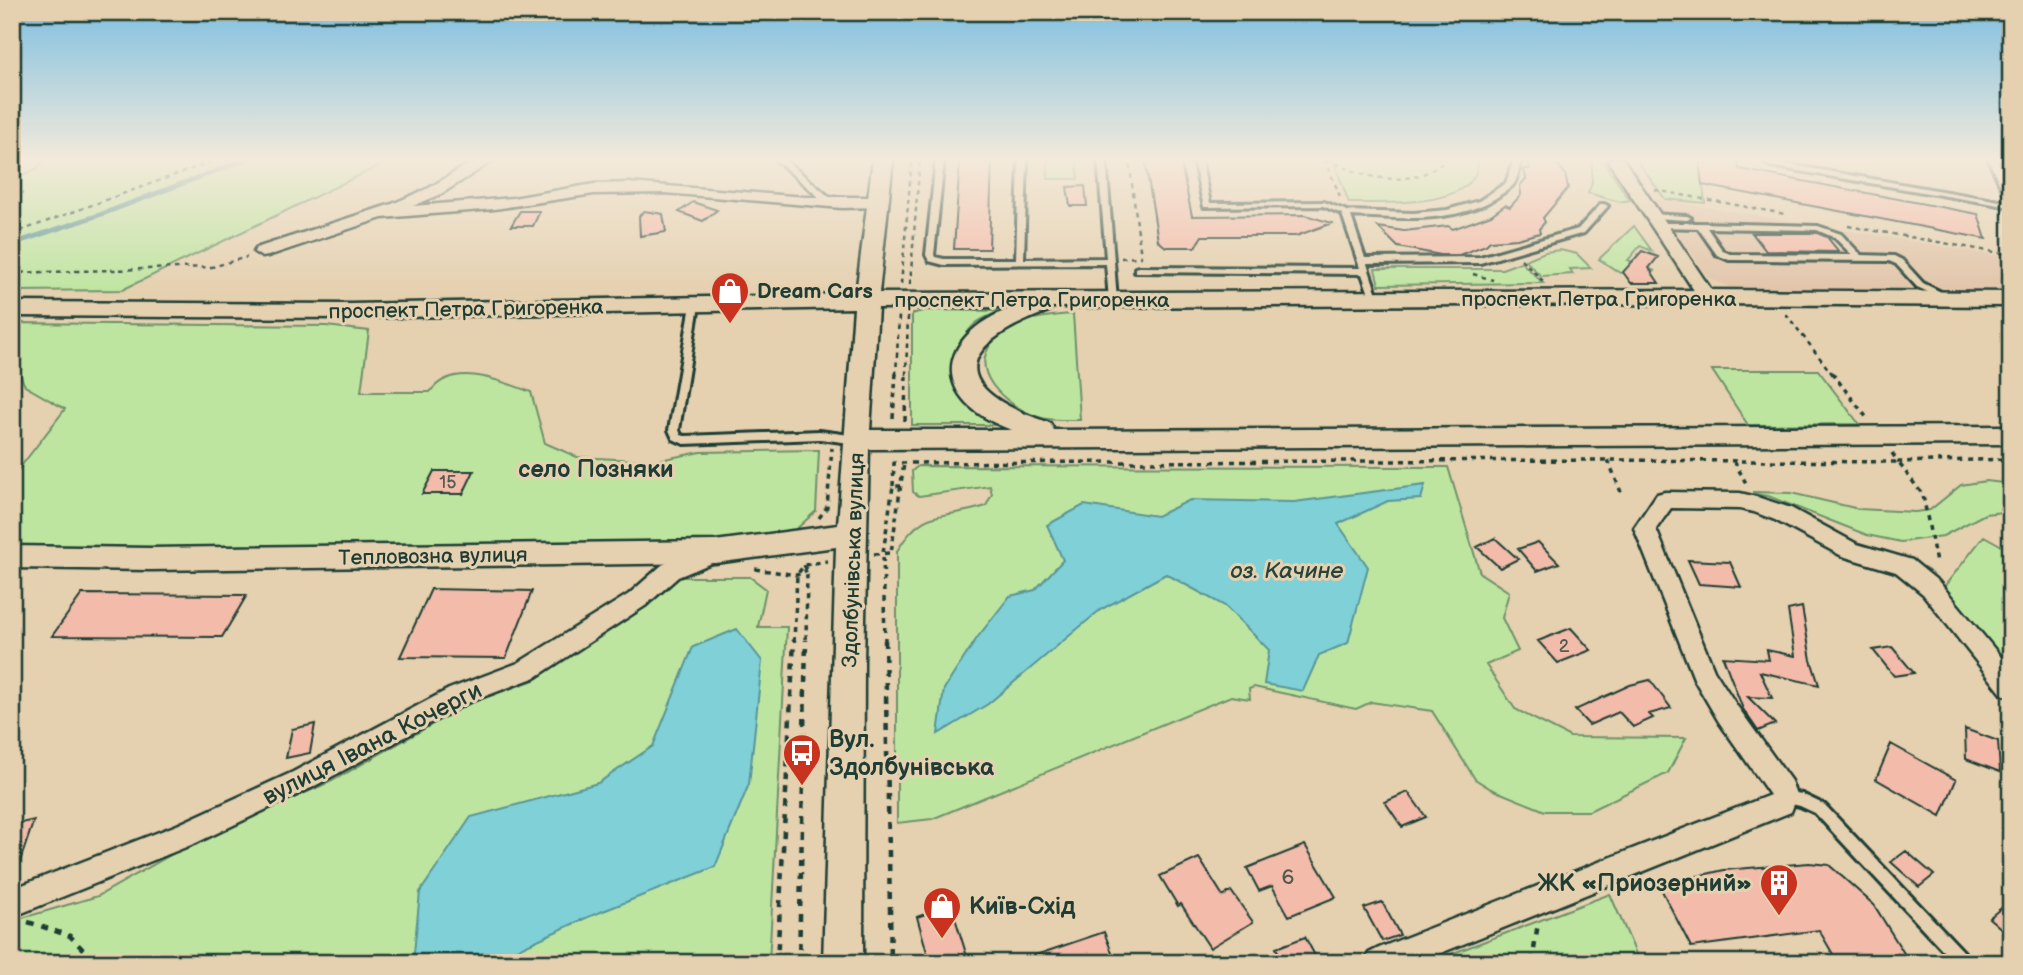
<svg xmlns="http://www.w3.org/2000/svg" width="2023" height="975" font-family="'Balsamiq Sans',sans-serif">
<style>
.built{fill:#e1c4a8}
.green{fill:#bee5a0;stroke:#6e916a;stroke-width:2}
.water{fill:#7fd0d7;stroke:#599596;stroke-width:2}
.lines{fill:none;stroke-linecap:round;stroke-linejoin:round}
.stream{stroke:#599596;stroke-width:5}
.building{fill:#f3bba9;stroke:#1f3d34;stroke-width:2}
.lane-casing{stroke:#1f3d34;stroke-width:6}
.street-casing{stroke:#1f3d34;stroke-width:5}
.secondary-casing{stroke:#1f3d34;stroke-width:5}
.path-far2{stroke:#1f3d34;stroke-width:2.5;stroke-dasharray:4.5 4.5;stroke-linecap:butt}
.path-far1{stroke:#1f3d34;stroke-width:3.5;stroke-dasharray:5 5;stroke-linecap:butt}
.path{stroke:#1f3d34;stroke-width:4.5;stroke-dasharray:7 7;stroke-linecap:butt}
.lane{fill:#e5d0af;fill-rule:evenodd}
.street{fill:#e5d0af;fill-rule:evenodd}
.secondary{fill:#e5d0af;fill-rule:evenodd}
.labels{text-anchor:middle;stroke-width:6;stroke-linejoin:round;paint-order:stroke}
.number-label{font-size:18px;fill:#545c51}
.poi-label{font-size:21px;font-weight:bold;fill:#1f3d34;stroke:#e5d0af;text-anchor:start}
.street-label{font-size:21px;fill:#1f3d34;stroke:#e5d0af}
.near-number-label{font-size:21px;fill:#545c51}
.water-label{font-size:23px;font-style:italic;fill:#24443c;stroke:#e5d0af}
.quarter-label{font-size:24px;font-weight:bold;fill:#1f3d34;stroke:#e5d0af}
.near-poi-label{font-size:24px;font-weight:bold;fill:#1f3d34;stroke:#e5d0af;text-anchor:start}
.near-street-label{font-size:24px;fill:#1f3d34;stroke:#e5d0af}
</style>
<rect width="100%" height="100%" fill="#e5d0af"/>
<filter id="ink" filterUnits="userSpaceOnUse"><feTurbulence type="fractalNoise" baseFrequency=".0143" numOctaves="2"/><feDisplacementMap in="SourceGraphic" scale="14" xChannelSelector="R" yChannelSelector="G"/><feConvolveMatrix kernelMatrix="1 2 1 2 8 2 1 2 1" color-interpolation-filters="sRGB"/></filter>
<g filter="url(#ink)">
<path class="built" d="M1651 198 2006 257 2011 262V291L1730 288 1708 277Z"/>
<path class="green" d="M47 159H393L122 290 12 291V180L36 169Z
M1048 159H1077L1078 179H1048Z
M1333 159H1478C1481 210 1383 202 1349 203Z
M1592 159H1601L1630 200 1620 202 1588 193 1592 183Z
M1636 159H1700L1705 203 1665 199Z
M1634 226 1652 251 1640 246 1628 260 1655 271 1620 273 1599 259Z
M1560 250 1577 254 1591 268 1570 269 1573 274 1541 276 1525 260 1545 252Z
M1521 262 1543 283 1379 285 1375 269H1502Z
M926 310 1001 311C993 314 983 318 976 323 968 329 962 340 957 349 939 385 968 409 996 425H912V314Z
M1073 314 1080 420C1068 420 1054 421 1042 418 1008 409 958 367 1001 334 1021 318 1048 316 1073 314Z
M12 323 326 326 369 331 361 392H430C453 360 501 381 531 392L545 443 577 457 654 461 701 452 819 450 816 511 792 533 729 544 465 549 12 546V478L65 409 25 386 12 357Z
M1712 370H1818L1859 424 1748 425Z
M918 466 1448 467 1480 573 1509 592 1502 618 1518 651 1486 665 1515 709 1570 737 1686 738 1668 773 1589 811H1545L1491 789 1475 779 1432 711 1371 702 1356 709 1254 687 1249 689 1250 699 1231 696 932 819 897 823V551C925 505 940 521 986 506L992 494 990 486 919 496 913 492 912 471Z
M1986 481 2003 483 2011 489V511L1985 514 1943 536 1901 542 1867 535 1768 496 1754 494V492L1791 493 1859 509 1915 512 1930 510 1961 485Z
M1984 536 2011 551V670L1940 592Z
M673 577H750L766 589 758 627H787L769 963H12V921L98 896 190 844 332 781 472 702 534 680 619 623Z
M1610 894 1640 963H1427Z"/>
<path class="water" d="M1425 485 1421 499 1388 501 1338 524 1368 567 1348 643 1319 655 1303 691 1264 684 1269 650 1225 606 1166 574 1100 610 988 704 938 734 944 689 977 638 1010 596 1035 590 1063 560 1047 525 1084 505 1157 516 1190 500 1294 502Z
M737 629 762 661 749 784 715 867 588 917 487 963H413L420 892 471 817 598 783 653 746 693 647Z"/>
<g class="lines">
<path class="stream" d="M12 244 102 214 247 159"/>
</g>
<path class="building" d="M960 159H992L989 249H954Z
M1145 159H1180L1192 216 1305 215 1332 223 1296 236H1202L1195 247H1166L1158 241Z
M1527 159H1554L1555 164 1559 165 1565 174 1568 188 1543 218 1545 222 1539 229 1540 233 1517 239 1490 241 1486 245 1459 255H1441L1398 247 1378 227 1404 231 1448 226 1453 229 1491 215 1505 205 1510 207 1521 195 1520 185 1526 179 1524 169H1530Z
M1699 159H1738L1739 169 1978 214 1986 239 1702 185Z
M1085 186 1087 206H1070L1067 187Z
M693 202 717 210 703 221 679 212Z
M520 211H540L533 226H511Z
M644 211 663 214 666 232 640 236 639 216Z
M1752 233H1817L1827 237 1839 252 1766 251Z
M1642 251 1658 257 1649 268 1659 283H1631L1623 272Z
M434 471H474L463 494H422Z
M1495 538 1518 559 1500 568 1477 547Z
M1538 542 1559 563 1537 571 1518 549Z
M1688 560 1730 562 1741 587 1699 584Z
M431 589 532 591 506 658 400 657Z
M82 594 247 595 222 637 52 636Z
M1802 607 1811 660 1819 685 1760 672 1772 698 1748 697 1775 724 1758 731 1743 709 1723 657 1769 660 1767 650 1795 656 1788 610Z
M1571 628 1591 650 1558 663 1538 641Z
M1892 647 1914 673 1894 676 1873 650Z
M1650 680 1671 708 1649 714 1653 718 1633 727 1619 712 1589 725 1575 710 1630 685Z
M315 724 310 753 286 758 292 729Z
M1965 729 1998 741 2000 772 1966 759Z
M1891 744 1956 780 1941 816 1876 779Z
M1408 792 1426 817 1402 827 1385 802Z
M34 820 15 876 12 875V825Z
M1305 845 1336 897 1289 916 1272 886 1259 891 1247 868Z
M1906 851 1934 875 1919 887 1891 862Z
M1199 858 1223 896 1231 891 1253 922 1210 948 1181 904 1178 906 1160 876Z
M1809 863 1829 865 1874 905 1910 963H1838L1819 930 1691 947 1659 885 1724 870Z
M2011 900V937L1989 918Z
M1382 902 1400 935 1382 941 1364 908Z
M951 905 969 963H930L917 917Z
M1104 932 1116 963H1021V960Z
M1305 937 1319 963H1284L1276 948Z"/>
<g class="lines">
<defs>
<path id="lane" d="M775 159H784L833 200V204H827Z
M936 159H944L934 255 935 257 944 259H1016L1019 159H1027L1024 259 1106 258 1098 159H1106L1117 300 1116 302 1113 303 1109 300 1106 264 944 265 929 261 926 255Z
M1193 159H1201L1210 203 1324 202 1347 211 1413 213 1447 210 1479 201 1506 183 1514 159H1522C1519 166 1518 179 1513 185 1510 189 1504 192 1500 195 1457 225 1400 218 1351 216L1365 258 1480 257 1578 229 1601 204H1604L1608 206 1584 233 1480 263 1367 264 1379 300 1375 303 1371 300 1362 274 1135 272V268L1138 267 1360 268 1342 214 1323 206 1204 207Z
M1766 159H1774V162L2011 203V207L1770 166 1766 164Z
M1988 159H1996L2011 190V201L2007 199Z
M1651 214 1687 216 1691 218 1687 220 1654 218 1650 216Z
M1657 223H1700L1818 226 1841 234 1861 255 1894 256 1902 260 1923 283 1951 297 1950 299H1944L1917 287 1896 264 1889 261 1729 260 1717 255 1698 228 1660 227H1657ZM1707 228 1817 230 1835 238 1852 255 1730 254 1723 251Z
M695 302 699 305 679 430 681 435 685 436 820 431 857 436 862 440 861 443 857 444 820 439 684 444 673 439 669 430 691 305Z
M1784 791 1802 794 1825 805 1964 952 1966 957 1964 962H1954L1815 813 1800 806 1779 801 1777 797 1779 793Z"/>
<path id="street" d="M477 159H496L441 194 413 206 513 198 594 184 629 183 806 197H877L885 202 877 207 842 208 665 193 594 194 494 209 382 218 268 256 262 257 254 252 256 248 392 204 429 188Z
M1607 159H1623L1716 297 1713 301H1701Z
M1665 492 1740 493 1757 497 1791 508 1857 544 1912 560 1939 582 2011 669V697L2002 694 1923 594 1896 572 1842 556 1775 520 1754 512 1740 509 1671 508 1656 529 1714 670 1737 706 1791 781 1797 797 1791 812 1416 963H1364L1369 953 1379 948 1770 795 1719 722 1695 681 1634 528 1657 494Z
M713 544 721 547 724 553 721 559 678 577 645 606 536 677 467 703 311 788 196 843 12 917V889L177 825 293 772 449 689 518 663 629 594 662 565Z"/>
<path id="secondary" d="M873 159H893L879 293 1707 290 2011 292V306L1707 304 1052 307 1049 311C951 347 950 390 1050 423L1054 430 2011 426V444L869 449 864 661 863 963H823L836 547 715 563 150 570 12 568V546L150 548 715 541 838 525 854 308 351 318 12 316V302L351 304 856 294ZM1014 307C934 336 929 401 1012 430H870L878 308Z"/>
</defs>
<use href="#lane" class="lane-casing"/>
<use href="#street" class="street-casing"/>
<use href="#secondary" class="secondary-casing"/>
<path class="path-far2" d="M1325 159 1341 199
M1328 159C1365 180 1413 190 1447 159
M1655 190 1785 214
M1848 226 2011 255
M12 234 219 159
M1121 258 1141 257 1129 159
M1521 259 1543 281
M12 273 212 267 247 257
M1473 274 1493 280
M901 284 912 159
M910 284 920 159
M1786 314 1833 375
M896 375 899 316
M906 375 908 316"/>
<path class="path-far1" d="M1832 373 1867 418
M893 418 896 373
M905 421 906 373
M1892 453 1898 462 2011 459
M2000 459 2011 471
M1608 460 1623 497
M1734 461 1747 485
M893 486 894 463 1608 460 1898 462 1923 495 1936 563
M819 518 827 507 832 448
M874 554 891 553 904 463
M804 565 807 570 806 642
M755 569 797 575 807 570
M794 642 797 575 804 565 828 561
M885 642 883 553 893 486H901"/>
<path class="path" d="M885 640 891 963
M28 922 70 936 96 963
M777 963 794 640
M799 963 806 640
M1532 963 1538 923"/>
<use href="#lane" class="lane"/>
<use href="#street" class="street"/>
<use href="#secondary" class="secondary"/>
</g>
</g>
<linearGradient id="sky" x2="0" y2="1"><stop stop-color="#7ebfe1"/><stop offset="0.54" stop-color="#f3eadb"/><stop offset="1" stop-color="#f3eadb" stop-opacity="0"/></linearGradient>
<rect width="2023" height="295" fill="url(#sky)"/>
<defs>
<symbol id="shop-pin" viewBox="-11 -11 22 30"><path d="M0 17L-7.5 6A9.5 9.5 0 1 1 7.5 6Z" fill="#c8321e" stroke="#e5d0af"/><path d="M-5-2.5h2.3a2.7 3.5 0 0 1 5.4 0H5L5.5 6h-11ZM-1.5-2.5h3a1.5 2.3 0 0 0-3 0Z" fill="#fff"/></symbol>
<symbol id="bus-pin" viewBox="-11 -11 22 30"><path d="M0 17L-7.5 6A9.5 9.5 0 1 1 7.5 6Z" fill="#c8321e" stroke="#e5d0af"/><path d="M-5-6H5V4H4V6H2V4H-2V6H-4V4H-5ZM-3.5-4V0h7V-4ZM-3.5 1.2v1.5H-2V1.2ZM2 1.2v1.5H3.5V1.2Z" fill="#fff"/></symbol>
<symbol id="building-pin" viewBox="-11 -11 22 30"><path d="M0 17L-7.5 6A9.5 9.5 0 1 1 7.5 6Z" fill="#c8321e" stroke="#e5d0af"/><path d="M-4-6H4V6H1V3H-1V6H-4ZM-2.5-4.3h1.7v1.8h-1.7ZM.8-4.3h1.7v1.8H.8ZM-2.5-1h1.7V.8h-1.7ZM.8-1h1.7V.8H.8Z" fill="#fff"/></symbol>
</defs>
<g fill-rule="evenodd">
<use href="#shop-pin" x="708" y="269" width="44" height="60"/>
<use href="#bus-pin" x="780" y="731" width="44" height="60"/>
<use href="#building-pin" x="1757" y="861" width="44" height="60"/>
<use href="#shop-pin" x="920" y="884" width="44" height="60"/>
</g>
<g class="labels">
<g class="number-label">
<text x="448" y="488">15</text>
<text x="1564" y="652">2</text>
</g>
<g class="poi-label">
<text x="757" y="298">Dream Cars</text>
</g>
<g class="street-label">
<text x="1599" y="306">проспект Петра Григоренка</text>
<text x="1032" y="307">проспект Петра Григоренка</text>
<text transform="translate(466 309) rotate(-1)" y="7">проспект Петра Григоренка</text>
<text transform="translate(433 556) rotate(-1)" y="7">Тепловозна вулиця</text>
<text transform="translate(853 560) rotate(-88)" y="7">Здолбунівська вулиця</text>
</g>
<g class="near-number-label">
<text x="1288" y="884">6</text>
</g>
<g class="water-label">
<text x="1287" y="578">оз. Качине</text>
</g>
<g class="quarter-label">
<text x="596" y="477">село Позняки</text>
</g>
<g class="near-poi-label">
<text x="829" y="747">Вул.<tspan x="829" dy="28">Здолбунівська</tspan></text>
<text x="1752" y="891" text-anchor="end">ЖК «Приозерний»</text>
<text x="969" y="914">Київ-Схід</text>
</g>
<g class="near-street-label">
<text transform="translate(372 743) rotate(-27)" y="8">вулиця Івана Кочерги</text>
</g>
</g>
<rect width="2023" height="975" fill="none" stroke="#e5d0af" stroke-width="42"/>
<rect x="21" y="21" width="1981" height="933" fill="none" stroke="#1f3d34" stroke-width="2.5" filter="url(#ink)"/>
</svg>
